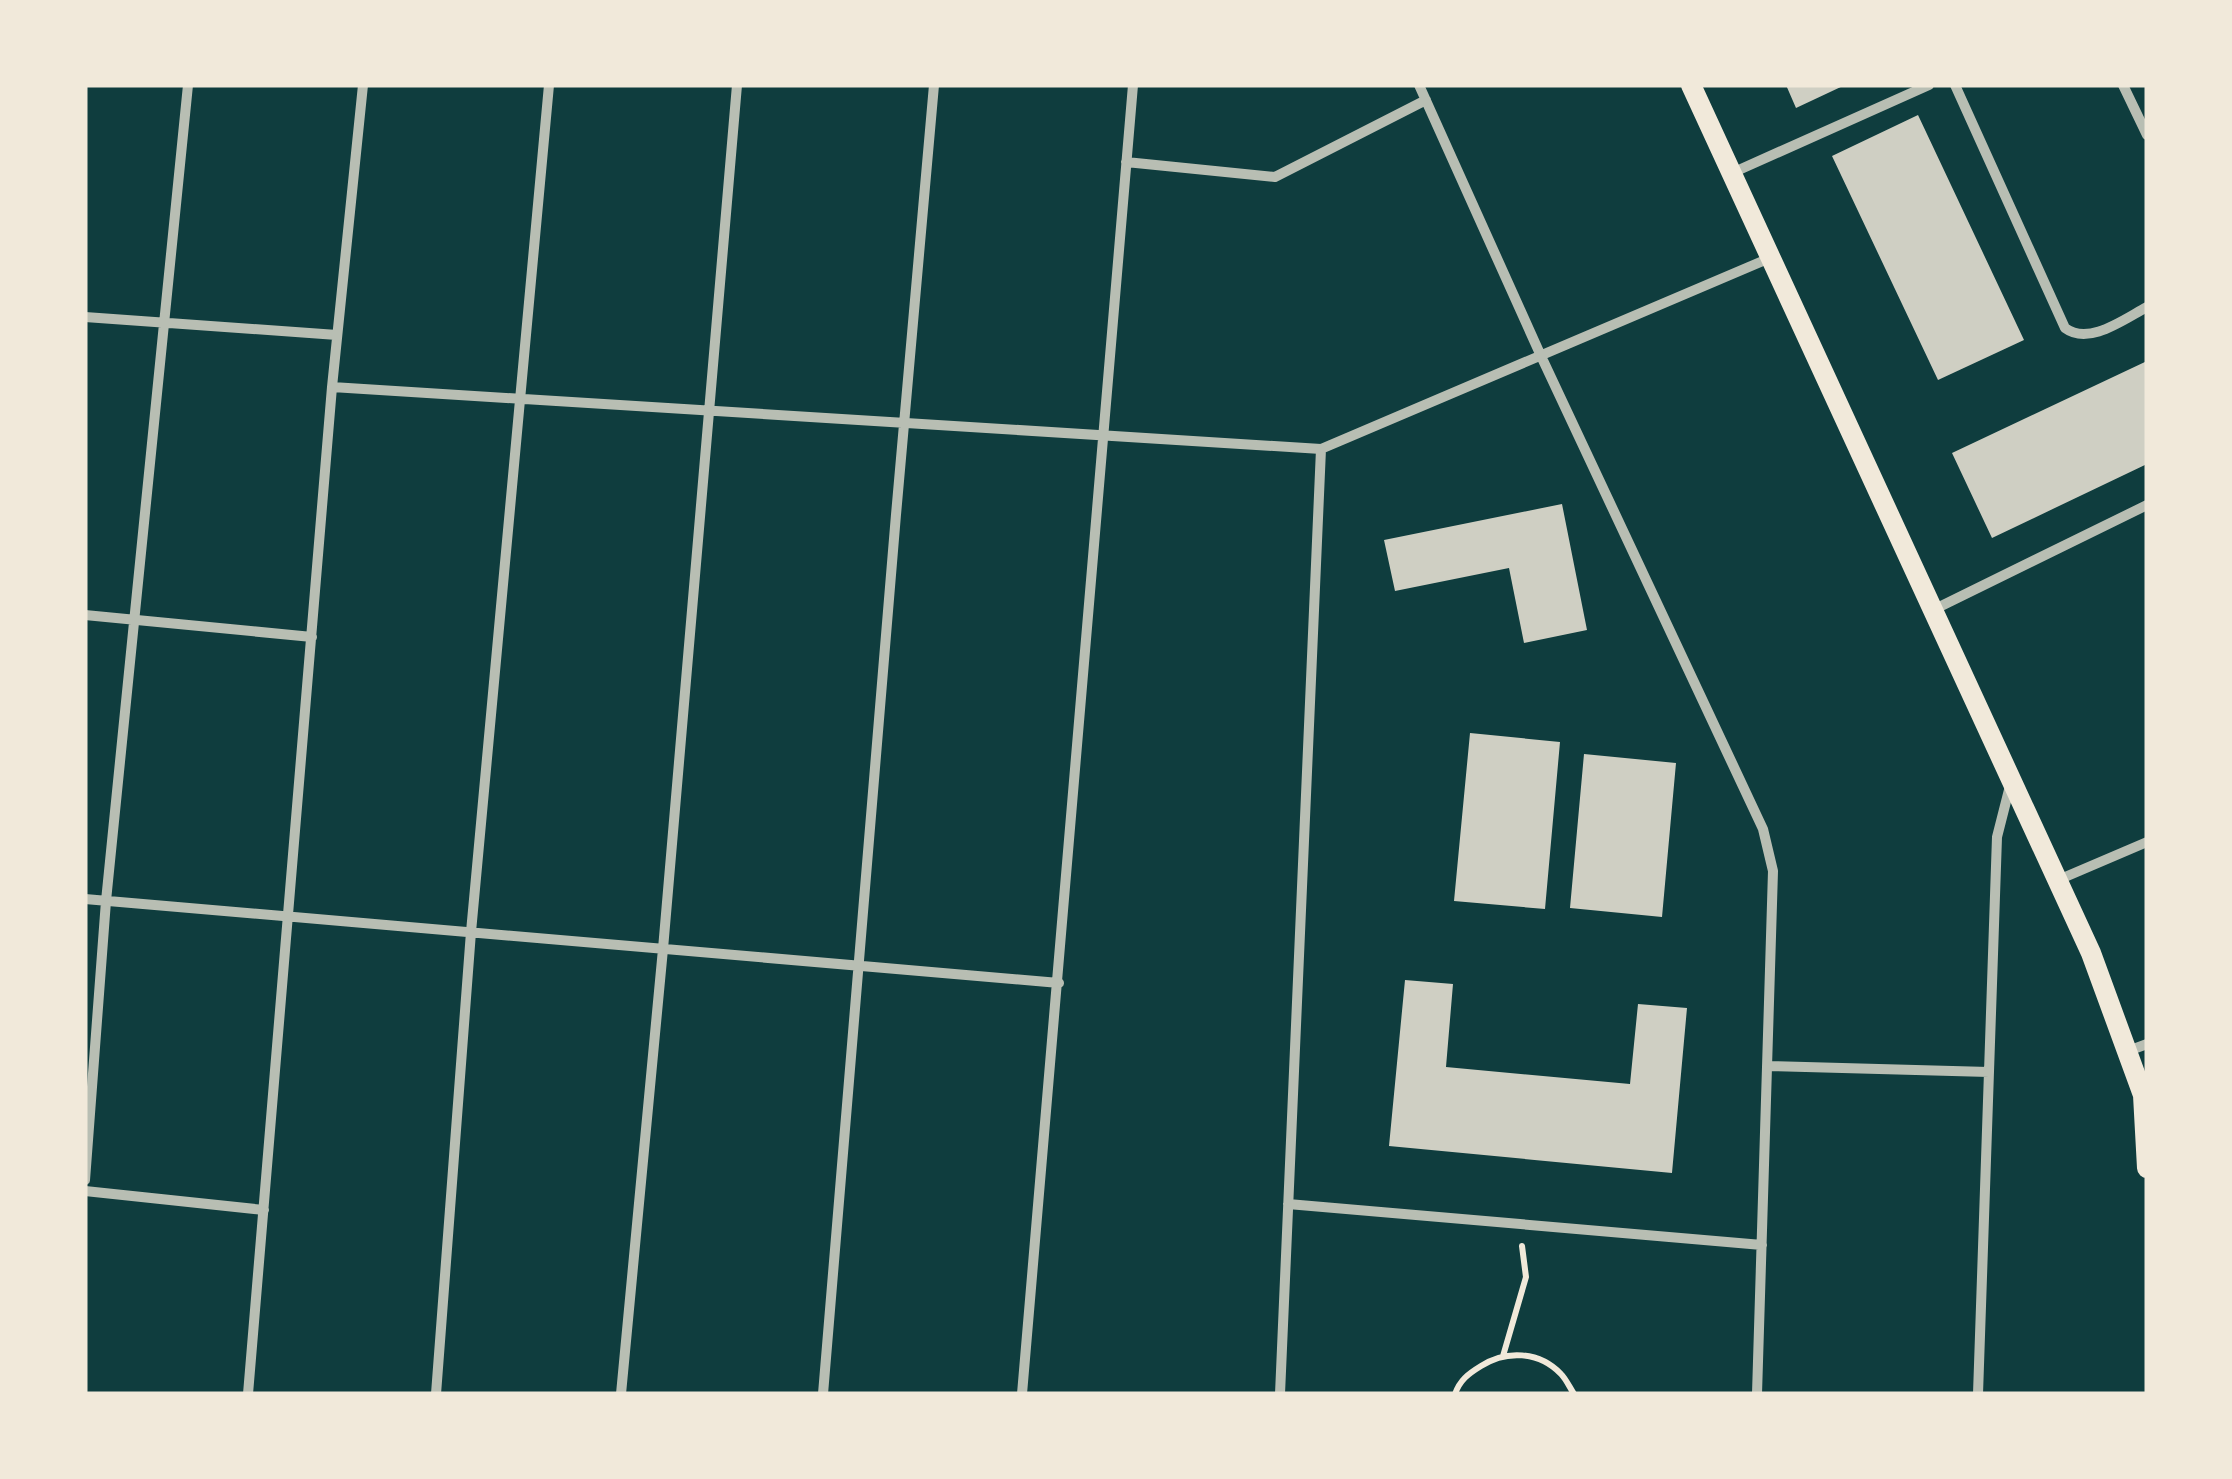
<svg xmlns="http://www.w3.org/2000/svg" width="2232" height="1479" font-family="Signika,sans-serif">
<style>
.building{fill:#cfcfc3}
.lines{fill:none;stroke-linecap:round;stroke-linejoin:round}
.path{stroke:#f1e9da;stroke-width:6}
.minor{stroke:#b8beb3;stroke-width:10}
.secondary{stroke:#f1e9da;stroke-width:20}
</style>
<rect width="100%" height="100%" fill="#0f3d3e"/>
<path class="building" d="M1786 85H1845L1796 108Z
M1918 115 2024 340 1938 380 1832 156Z
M2147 361V464L1992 538 1952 453Z
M1562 504 1587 630 1524 643 1509 568 1395 591 1384 540Z
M1470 733 1560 742 1545 909 1454 901Z
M1584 754 1676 763 1662 917 1570 908Z
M1405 980 1453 984 1446 1067 1630 1084 1638 1004 1687 1008 1672 1173 1389 1146Z"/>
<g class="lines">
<path class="path" d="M1503 1356 1526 1277 1522 1246
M1455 1394C1460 1380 1468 1374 1481 1366 1506 1350 1539 1351 1561 1374 1566 1379 1570 1388 1574 1394"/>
<path class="minor" d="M1419 85 1541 356 1763 829 1773 871 1757 1394
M1955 85 2065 328C2089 346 2124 319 2147 307
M2123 85 2147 135
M1126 162 1275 177 1426 100
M1732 173 1929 85
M85 317 337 335
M332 387 1321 449 1770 258
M1933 610 2147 505
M85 615 312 637
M2058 880 2147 842
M85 899 1059 983
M2128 1051 2147 1044
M1767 1066 1989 1072
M85 1180 106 901 188 85
M85 1191 264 1210
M1288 1204 1762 1245
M248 1394 332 387 363 85
M436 1394 471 932 549 85
M621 1394 663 949 737 85
M823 1394C861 958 893 521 934 85
M1022 1394 1133 85
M1280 1394 1321 449
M1978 1394 1997 837 2011 782"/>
<path class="secondary" d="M1691 85 2091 953 2143 1095 2147 1168"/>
</g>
<rect width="2232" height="1479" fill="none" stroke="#f1e9da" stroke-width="175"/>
</svg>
